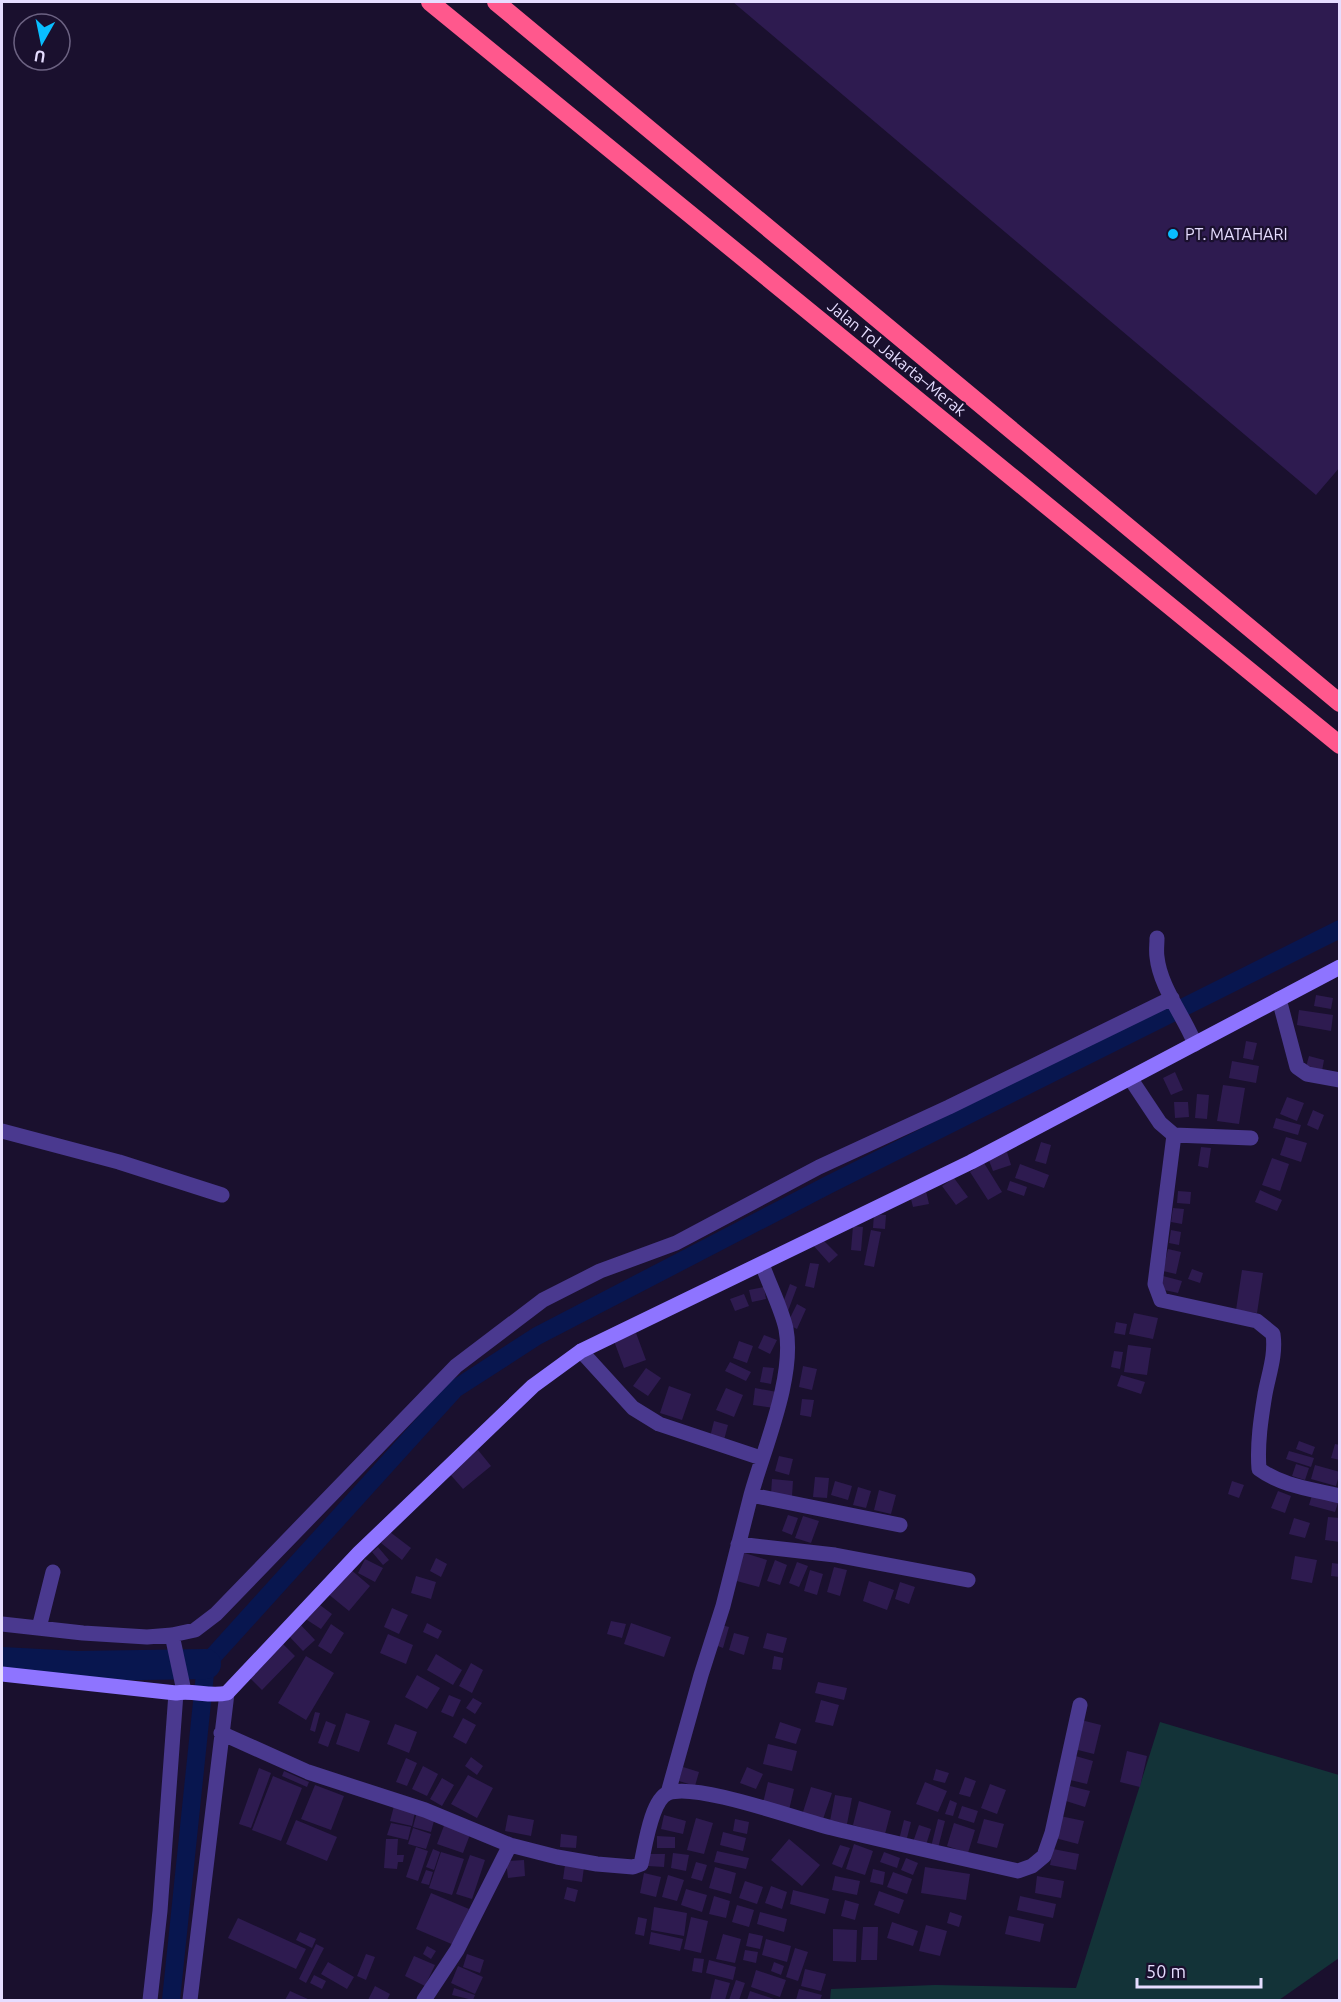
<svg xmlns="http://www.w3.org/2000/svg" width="1341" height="2002" font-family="Ubuntu,sans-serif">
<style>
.green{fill:#133338}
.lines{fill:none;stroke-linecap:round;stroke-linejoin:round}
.canal{stroke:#08164f;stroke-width:18}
.river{stroke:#08164f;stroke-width:30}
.building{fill:#2e1b50}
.street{stroke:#4a398f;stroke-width:15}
.secondary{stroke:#8e74ff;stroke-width:15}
.highway{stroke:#ff588d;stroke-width:18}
.poi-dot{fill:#09beff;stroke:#1a102e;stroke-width:2}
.labels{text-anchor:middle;stroke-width:4.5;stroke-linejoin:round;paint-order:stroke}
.poi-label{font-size:16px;fill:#e6ddff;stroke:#1a102e;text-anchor:start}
.street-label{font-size:16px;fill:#e6ddff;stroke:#1a102e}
</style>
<rect width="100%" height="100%" fill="#1a102e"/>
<path class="green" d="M1160 1722 1339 1775V1958L1279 2000H830L831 1989 935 1985 1076 1988Z"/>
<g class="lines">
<path class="canal" d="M171 2000 206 1664 455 1389 537 1336 828 1185 1340 929"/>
<path class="river" d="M2 1662 77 1666 206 1664"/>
</g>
<path class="building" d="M733 2H1340V467L1316 495Z
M1316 995 1333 998 1331 1009 1314 1006Z
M1299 1010 1333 1015 1331 1031 1297 1025Z
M1246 1041 1257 1043 1253 1060 1243 1058Z
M1309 1056 1324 1060 1322 1071 1306 1067Z
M1232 1061 1259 1066 1256 1083 1229 1078Z
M1175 1072 1183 1090 1171 1095 1163 1078Z
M1223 1085 1245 1088 1239 1124 1217 1121Z
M1197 1094 1209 1095 1207 1119 1195 1118Z
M1287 1097 1304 1103 1297 1121 1280 1114Z
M1174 1102H1188L1189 1117 1175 1118Z
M1313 1110 1324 1115 1318 1130 1307 1125Z
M1276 1118 1301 1125 1298 1135 1273 1128Z
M1286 1137 1307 1143 1301 1162 1280 1155Z
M1041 1142 1051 1145 1046 1164 1035 1161Z
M1201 1147 1211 1148 1208 1168 1198 1166Z
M1007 1152 1011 1165 993 1171 988 1158Z
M1272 1158 1289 1164 1280 1191 1262 1185Z
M984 1163 1002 1192 988 1200 970 1172Z
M1020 1164 1049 1175 1044 1188 1015 1178Z
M954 1178 968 1197 956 1205 942 1186Z
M1010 1181 1027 1187 1024 1196 1007 1190Z
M1260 1190 1282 1200 1277 1211 1255 1202Z
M926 1191 929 1204 913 1207 910 1195Z
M1178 1191 1191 1192 1190 1204 1177 1203Z
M1173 1208 1184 1209 1182 1224 1171 1222Z
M874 1214 886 1215 885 1229 873 1228Z
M853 1226 863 1227 861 1251 851 1250Z
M871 1230 881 1232 874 1267 864 1265Z
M1171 1230 1181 1232 1179 1245 1169 1243Z
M820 1237 838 1255 829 1263 812 1244Z
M1168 1249 1181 1252 1176 1274 1163 1271Z
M810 1263 819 1264 814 1288 805 1286Z
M1192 1269 1203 1273 1200 1283 1188 1279Z
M1242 1270 1263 1273 1257 1313 1236 1310Z
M1163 1276 1182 1281 1178 1293 1160 1289Z
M790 1284 797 1287 788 1311 781 1308Z
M764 1287 766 1299 752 1302 749 1290Z
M744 1294 749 1306 735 1311 730 1299Z
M797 1304 806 1309 797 1329 787 1324Z
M1134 1313 1158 1318 1153 1339 1129 1334Z
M1116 1322 1127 1324 1125 1335 1114 1333Z
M636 1333 646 1360 624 1368 614 1341Z
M764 1335 777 1340 770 1354 758 1348Z
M739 1341 753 1346 747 1363 733 1358Z
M1128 1345 1151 1348 1147 1375 1124 1372Z
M1114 1351 1123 1352 1120 1369 1111 1367Z
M730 1362 751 1372 746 1381 725 1371Z
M803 1366 817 1369 812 1390 799 1387Z
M763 1367 774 1368 771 1384 760 1382Z
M646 1368 661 1378 648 1396 633 1386Z
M1121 1375 1145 1382 1141 1394 1117 1386Z
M669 1386 691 1394 682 1420 660 1413Z
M726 1388 743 1395 734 1417 716 1410Z
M755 1388 777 1392 774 1408 753 1405Z
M802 1399 814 1400 811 1417 800 1415Z
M714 1421 728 1425 724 1440 710 1437Z
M1299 1441 1315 1447 1312 1455 1296 1449Z
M1335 1444 1340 1445V1460L1331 1458Z
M478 1450 491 1466 463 1489 449 1473Z
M1289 1451 1314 1458 1311 1467 1286 1459Z
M779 1456 793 1459 789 1475 775 1471Z
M1296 1464 1309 1468 1305 1480 1292 1476Z
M1315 1465 1340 1472 1336 1486 1311 1479Z
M815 1477 829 1478 827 1498 813 1497Z
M772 1479 793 1481 792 1496 771 1494Z
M835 1481 852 1486 848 1500 831 1495Z
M1232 1481 1244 1485 1239 1498 1228 1494Z
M858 1487 871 1491 866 1508 853 1505Z
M879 1490 896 1495 891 1514 874 1510Z
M1278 1491 1291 1496 1285 1513 1271 1508Z
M1313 1492 1339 1500 1335 1512 1309 1505Z
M788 1515 798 1518 792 1535 782 1531Z
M803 1516 819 1521 811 1543 795 1538Z
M1328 1517 1340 1518V1542L1325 1540Z
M1294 1518 1310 1523 1305 1538 1289 1534Z
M390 1532 411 1548 402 1560 381 1543Z
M378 1547 389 1560 383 1565 372 1552Z
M741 1552 767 1560 759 1587 733 1580Z
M1295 1556 1317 1560 1312 1583 1291 1579Z
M436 1558 447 1564 441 1577 430 1571Z
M365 1559 383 1568 375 1582 358 1573Z
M775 1560 787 1565 780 1585 767 1581Z
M797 1562 808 1566 799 1587 789 1583Z
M1332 1563 1340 1564V1577L1331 1576Z
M834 1567 847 1570 840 1596 827 1592Z
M349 1568 370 1586 349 1611 327 1593Z
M810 1570 823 1574 817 1595 804 1591Z
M416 1576 436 1582 431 1599 411 1593Z
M869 1581 894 1590 887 1610 863 1601Z
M900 1582 915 1587 909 1604 895 1599Z
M316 1602 332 1614 321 1629 304 1618Z
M392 1608 408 1615 399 1634 384 1627Z
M611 1621 626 1624 622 1638 607 1634Z
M299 1623 315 1640 303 1651 287 1634Z
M427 1623 442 1631 438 1639 423 1632Z
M631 1623 671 1637 664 1657 624 1644Z
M331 1624 344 1633 331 1654 318 1646Z
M721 1625 729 1627 723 1648 715 1645Z
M734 1633 749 1637 744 1655 729 1650Z
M767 1633 787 1638 783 1653 763 1648Z
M388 1634 413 1645 406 1664 380 1653Z
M282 1643 295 1656 262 1690 249 1677Z
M436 1654 462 1670 453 1685 427 1670Z
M306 1656 334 1673 306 1720 278 1703Z
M774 1656 783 1658 781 1670 772 1669Z
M471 1663 483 1670 472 1693 459 1686Z
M417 1675 440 1688 427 1709 405 1697Z
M818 1682 847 1688 844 1700 815 1693Z
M449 1695 461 1700 453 1717 441 1712Z
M473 1698 482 1703 475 1714 466 1708Z
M821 1700 839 1705 833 1726 815 1722Z
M315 1712 320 1713 315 1732 310 1730Z
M346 1713 370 1721 359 1752 336 1744Z
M463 1718 476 1725 466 1744 453 1737Z
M1081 1720 1101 1725 1094 1754 1074 1749Z
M326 1721 336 1725 328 1747 318 1743Z
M780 1722 801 1729 796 1744 775 1738Z
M395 1724 417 1732 409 1753 387 1744Z
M768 1744 797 1751 792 1771 763 1764Z
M1127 1751 1147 1756 1140 1787 1120 1782Z
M1072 1755 1093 1761 1087 1784 1066 1779Z
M471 1757 483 1766 477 1775 465 1766Z
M406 1758 417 1763 407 1786 396 1782Z
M423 1766 438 1774 427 1796 412 1789Z
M683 1767 699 1772 695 1786 679 1781Z
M747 1767 763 1774 756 1789 740 1783Z
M259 1768 271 1773 251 1828 239 1824Z
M936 1769 949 1773 945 1783 933 1780Z
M284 1771 309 1782 307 1787 282 1776Z
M468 1775 493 1788 477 1818 451 1804Z
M273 1776 302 1788 281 1841 252 1830Z
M965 1777 976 1781 970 1797 959 1794Z
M442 1778 454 1785 442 1806 430 1799Z
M768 1782 794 1789 789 1810 763 1803Z
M925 1782 947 1791 938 1812 916 1804Z
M990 1784 1006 1790 997 1814 981 1808Z
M315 1785 344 1796 331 1830 301 1819Z
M1070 1786 1090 1791 1085 1807 1066 1801Z
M811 1787 832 1793 822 1822 802 1815Z
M835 1795 852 1798 847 1824 830 1821Z
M950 1800 957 1803 953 1816 945 1814Z
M859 1801 891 1811 885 1834 853 1825Z
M394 1806 415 1812 412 1826 390 1821Z
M962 1806 978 1811 974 1823 958 1818Z
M417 1812 435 1817 431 1832 413 1827Z
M508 1815 534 1820 531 1836 505 1831Z
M664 1815 686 1821 683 1834 661 1829Z
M1060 1816 1084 1821 1078 1844 1055 1838Z
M696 1818 713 1823 704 1854 687 1850Z
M735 1819 749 1822 747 1834 733 1831Z
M938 1819 945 1821 938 1848 931 1847Z
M984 1819 1004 1824 997 1848 977 1843Z
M296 1820 337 1837 327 1861 286 1844Z
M904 1820 911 1822 906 1842 899 1840Z
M391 1823 411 1827 408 1840 387 1835Z
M445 1823 471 1832 463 1853 437 1844Z
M954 1823 975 1830 968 1853 947 1846Z
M919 1825 931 1829 926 1845 913 1842Z
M413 1828 431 1834 426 1849 408 1844Z
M723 1832 746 1838 743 1851 720 1845Z
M561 1834 577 1836 576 1848 560 1847Z
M657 1836 675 1837V1848H657Z
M386 1839H398L397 1855H404L403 1862H398L397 1869 384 1868Z
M789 1839 820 1865 802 1886 771 1860Z
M854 1844 873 1851 865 1875 846 1869Z
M840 1845 850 1848 842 1868 832 1864Z
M416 1847 428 1851 418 1881 406 1877Z
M433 1849 440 1852 434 1870 426 1867Z
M1053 1849 1079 1854 1076 1870 1050 1865Z
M717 1851 749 1858 746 1869 714 1862Z
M441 1852 464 1859 452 1895 429 1888Z
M884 1852 900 1858 897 1868 880 1862Z
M673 1853 689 1855 686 1871 671 1868Z
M649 1854H665L664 1867 648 1866Z
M470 1855 485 1860 472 1899 456 1894Z
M906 1858 918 1863 913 1875 901 1870Z
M524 1860 525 1876 508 1878 506 1861Z
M696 1862 707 1865 702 1881 691 1878Z
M565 1865 584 1867 582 1882 563 1879Z
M715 1867 736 1873 731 1894 709 1888Z
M925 1867 970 1874 966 1900 921 1893Z
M873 1869 885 1872 883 1885 870 1882Z
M426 1870 433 1872 429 1885 421 1883Z
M893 1872 912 1879 907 1894 887 1887Z
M644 1873 661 1877 656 1897 640 1893Z
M668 1875 684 1880 677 1901 662 1897Z
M835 1876 860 1881 857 1895 832 1890Z
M1037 1876 1064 1881 1061 1898 1035 1893Z
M745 1881 763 1887 757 1904 739 1898Z
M771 1886 787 1892 782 1909 765 1903Z
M567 1887 578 1890 575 1902 564 1899Z
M686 1889 707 1895 702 1912 681 1905Z
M793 1890 829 1899 825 1914 790 1904Z
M879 1891 904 1900 899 1914 874 1905Z
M431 1893 469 1909 454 1945 416 1929Z
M714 1896 730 1901 726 1918 709 1914Z
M1020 1896 1056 1904 1053 1918 1017 1910Z
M845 1900 859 1904 855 1920 841 1916Z
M737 1905 754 1910 749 1927 732 1922Z
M654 1907 687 1913 684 1936 651 1930Z
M760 1912 787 1919 784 1932 757 1924Z
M950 1912 962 1916 959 1927 947 1923Z
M1009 1916 1044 1924 1040 1942 1005 1934Z
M638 1917 647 1919 644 1936 635 1934Z
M691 1917 708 1921 701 1953 684 1949Z
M238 1918 306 1949 296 1969 228 1938Z
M892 1922 918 1931 913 1946 887 1938Z
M926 1925 947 1931 940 1956 919 1951Z
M863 1927H878L877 1960H861Z
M833 1929 857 1930 856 1962 833 1961Z
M300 1932 316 1939 312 1948 296 1940Z
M651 1932 683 1939 680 1951 649 1944Z
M749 1933 763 1936 760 1949 746 1946Z
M723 1934 741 1939 735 1963 716 1959Z
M766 1939 791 1946 787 1962 762 1955Z
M316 1944 324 1948 306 1983 299 1979Z
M427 1946 436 1951 431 1959 423 1954Z
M795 1948 808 1952 798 1981 786 1977Z
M745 1950 758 1952 756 1963 743 1960Z
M366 1954 375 1957 366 1980 357 1976Z
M467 1954 484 1960 480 1973 463 1967Z
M414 1956 435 1965 425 1986 405 1976Z
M694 1958 704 1959 702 1973 692 1971Z
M709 1960 736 1967 733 1980 706 1973Z
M328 1962 354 1977 347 1989 321 1974Z
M774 1962 784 1966 781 1975 771 1971Z
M458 1966 483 1977 475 1994 451 1983Z
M805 1969 826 1974 821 1991 801 1986Z
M756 1970 786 1980 780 1997 751 1987Z
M314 1975 326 1981 322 1989 310 1983Z
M715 1979 730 1983 725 2000H710Z
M736 1980 745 1983 739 2000H729Z
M375 1986 390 1994 387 2000H368Z
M454 1988 475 1995 473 2000 452 1995Z
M799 1989 822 1995 820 2000H796Z
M290 1991 310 2000H285Z
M750 1991 777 2000H747Z"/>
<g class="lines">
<path class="street" d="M1157 938C1157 945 1156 951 1157 957 1160 987 1184 1016 1195 1044
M1279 999 1297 1067 1307 1074 1340 1080
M1130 1078 1160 1123 1174 1135 1251 1138
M2 1131 119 1162 222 1195
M1174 1135 1155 1284 1161 1300 1257 1321 1273 1334C1276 1355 1269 1373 1265 1394 1261 1418 1257 1444 1259 1469 1282 1486 1312 1489 1340 1496
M762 1264C769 1284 782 1310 786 1329 795 1377 764 1448 751 1495L900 1525
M581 1351 633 1408 659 1424 761 1458
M738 1544 835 1555 968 1580
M2 1624 83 1633 147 1637 172 1635 195 1630 216 1614 456 1366 543 1300 600 1271 676 1243 819 1167 949 1107 1172 998
M39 1628 53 1572
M172 1635 184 1691
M221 1733 308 1772 425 1810 510 1845 557 1857 597 1864 633 1867 641 1864C645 1847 651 1800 668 1793 696 1782 799 1820 832 1828 894 1843 956 1857 1018 1871L1032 1866 1044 1856 1052 1833 1080 1705
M668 1793 701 1675 723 1606 751 1495
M150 2000 160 1911 176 1693
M190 2000 227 1693
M424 2000 457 1950 510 1845"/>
<path class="secondary" d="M2 1674 176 1693C193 1690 210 1697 227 1693L359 1553 533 1386 581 1351 971 1162 1340 967"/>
<path class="highway" d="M430 2 1340 745
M496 2 1340 703"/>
</g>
<circle class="poi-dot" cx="1173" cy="234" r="6"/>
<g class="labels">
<g class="poi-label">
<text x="1185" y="240">PT. MATAHARI</text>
</g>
<g class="street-label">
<text transform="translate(897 358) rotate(39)" y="6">Jalan Tol Jakarta–Merak</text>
</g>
</g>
<rect width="1341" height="2002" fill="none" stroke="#e6ddff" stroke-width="6"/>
<g transform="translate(42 42) rotate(189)"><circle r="28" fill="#1a102e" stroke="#6c6282" stroke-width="1.5"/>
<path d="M0-4.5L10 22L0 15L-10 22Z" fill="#09beff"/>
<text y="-9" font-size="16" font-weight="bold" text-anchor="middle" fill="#e6ddff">U</text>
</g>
<path d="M1137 1978v9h124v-9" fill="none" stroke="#e6ddff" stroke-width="3"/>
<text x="1146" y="1978" font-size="18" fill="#e6ddff" stroke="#1a102e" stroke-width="4.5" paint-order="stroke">50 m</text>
</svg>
